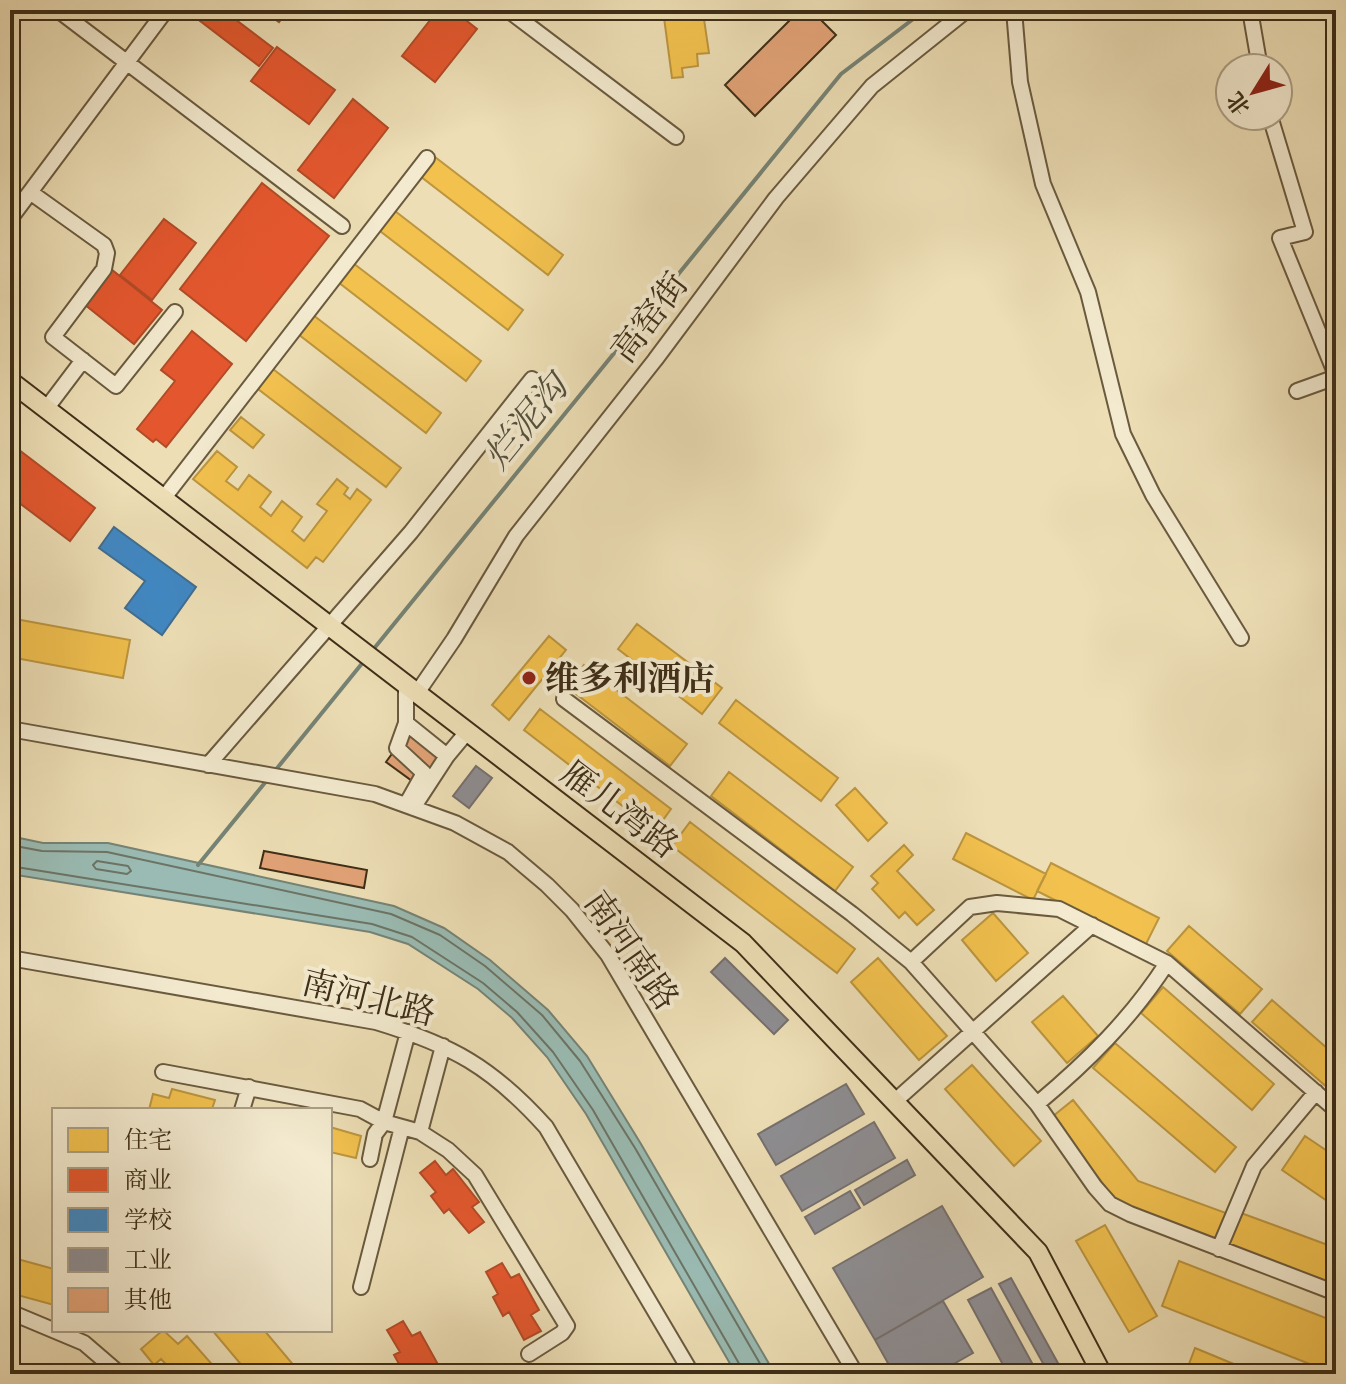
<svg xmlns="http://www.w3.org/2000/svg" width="1346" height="1384" font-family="'Sorts Mill Goudy','Noto Serif SC',serif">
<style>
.water{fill:#9abbb3;stroke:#758375;stroke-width:2}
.homes{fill:#f2c14e;stroke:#bc953e;stroke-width:2}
.shops{fill:#e4572e;stroke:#b24b27;stroke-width:2}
.schools{fill:#3f88c5;stroke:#3f6d91;stroke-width:2}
.industry{fill:#8d8d92;stroke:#75706d;stroke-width:2}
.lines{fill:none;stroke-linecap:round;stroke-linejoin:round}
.shore{stroke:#6c7465;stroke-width:2}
.stream{stroke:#758375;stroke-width:4}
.building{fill:#e2a377;stroke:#3e2e17;stroke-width:2}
.minor-casing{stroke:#6a5a3e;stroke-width:18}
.major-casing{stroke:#3e2e17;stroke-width:22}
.minor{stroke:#f3eacf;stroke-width:14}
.major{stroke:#eddeb5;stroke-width:18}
.poi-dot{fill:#8f2418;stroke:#f3eacf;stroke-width:3}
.labels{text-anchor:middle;stroke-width:8;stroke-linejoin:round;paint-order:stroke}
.street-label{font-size:34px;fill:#3e2e17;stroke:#f3eacf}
.poi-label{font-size:34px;font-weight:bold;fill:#3e2e17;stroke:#f3eacf;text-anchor:start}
.water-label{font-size:36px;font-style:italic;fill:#55513e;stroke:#f3eacf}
</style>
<rect width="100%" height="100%" fill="#eddeb5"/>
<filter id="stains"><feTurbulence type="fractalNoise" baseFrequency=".0025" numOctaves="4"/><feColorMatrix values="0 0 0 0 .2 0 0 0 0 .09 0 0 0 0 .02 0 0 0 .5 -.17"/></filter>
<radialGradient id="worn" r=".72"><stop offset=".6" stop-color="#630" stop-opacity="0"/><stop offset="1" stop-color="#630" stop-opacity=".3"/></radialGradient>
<path class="water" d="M10 836 43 843H108L394 906 444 928 490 960 548 1010 587 1056 641 1144 775 1374H736L586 1114 547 1057 512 1018 478 989 408 944 370 932 10 874Z"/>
<path class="homes" d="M663 10H691L692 20 704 19 709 53 697 54 698 66 682 68 683 77 672 78Z
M435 157 563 255 548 275 420 176Z
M395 211 523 310 508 330 380 231Z
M353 263 481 361 466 381 338 282Z
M313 315 441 413 426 433 298 334Z
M273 369 401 468 386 487 258 389Z
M241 417 264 435 253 448 230 430Z
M217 451 237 467 226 481 238 490 249 475 271 492 260 507 271 516 282 501 302 517 292 531 304 541 327 511 317 504 337 479 348 488 344 494 350 499 357 489 371 500 323 562 316 557 307 568 193 479Z
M10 618 130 640 123 678 10 657Z
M637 624 722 688 702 714 618 649Z
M549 636 566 650 509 720 492 705Z
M584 665 687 744 670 766 567 687Z
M736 700 838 778 821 801 719 723Z
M540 709 671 809 655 831 524 730Z
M729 772 853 867 835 891 711 796Z
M855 788 887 823 868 841 836 805Z
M690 822 855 949 837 973 672 846Z
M966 833 1046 874 1033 900 953 859Z
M904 845 913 855 897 871 934 910 917 925 905 912 899 918 872 889 878 883 871 876Z
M1051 863 1159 918 1145 946 1037 891Z
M993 913 1028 953 996 981 962 940Z
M1189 926 1262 989 1240 1014 1167 951Z
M878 958 947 1036 919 1060 851 982Z
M1163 987 1274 1084 1252 1110 1141 1013Z
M1063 996 1098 1036 1067 1063 1032 1022Z
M1272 1000 1336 1056V1095L1252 1022Z
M1115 1043 1236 1147 1215 1172 1093 1068Z
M972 1065 1041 1141 1014 1166 945 1089Z
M172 1089 215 1100 212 1109 215 1110H149L153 1094 169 1098Z
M1073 1100 1138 1181 1226 1213 1216 1241 1128 1209 1114 1198 1052 1117Z
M330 1127 361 1136 356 1158 330 1152Z
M1305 1136 1336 1157V1207L1282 1170Z
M1241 1213 1336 1248V1285L1229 1245Z
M1105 1225 1157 1316 1129 1332 1076 1241Z
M10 1257 54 1269V1305L10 1293Z
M1179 1261 1336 1322V1374H1312L1315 1366 1162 1306Z
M163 1330 178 1344 187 1336 217 1370 212 1374H175L161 1359 154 1365 141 1349Z
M212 1330H264L301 1374H249Z
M1195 1348 1258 1374 1186 1372Z"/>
<path class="shops" d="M194 10H223L273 48 259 66 191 14Z
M262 10H288L279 22Z
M438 10H453L477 29 435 82 402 56Z
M277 47 335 90 309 124 251 81Z
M353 99 388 128 334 198 298 170Z
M262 183 329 236 246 341 180 289Z
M164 219 196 243 152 300 120 275Z
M111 269 162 310 134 344 84 304Z
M192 331 232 364 166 447 156 439 153 442 137 429 175 381 161 370Z
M10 443 95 508 70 541 10 496Z
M435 1161 446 1175 453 1169 479 1202 472 1207 484 1222 469 1233 449 1209 444 1213 431 1196 436 1192 420 1173Z
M502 1263 511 1278 519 1274 539 1310 531 1315 541 1331 524 1340 509 1312 503 1316 493 1297 498 1294 486 1272Z
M403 1321 412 1336 420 1332 440 1368 434 1374H412L410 1370 404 1373 394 1355 400 1352 387 1330Z"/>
<path class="schools" d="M114 527 196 587 162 635 125 608 145 581 99 548Z"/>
<path class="industry" d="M476 766 492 778 469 808 453 796Z
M725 958 788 1020 774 1034 711 972Z
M846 1084 864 1114 776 1165 758 1134Z
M874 1122 895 1158 802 1211 781 1176Z
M907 1160 915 1175 864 1205 855 1190Z
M850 1191 860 1208 815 1234 805 1217Z
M942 1206 983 1277 875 1340 833 1268Z
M1011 1278 1064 1374H1049L999 1284Z
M991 1288 1038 1374H1008L968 1300Z
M943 1301 973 1353 936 1374H894L875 1340Z"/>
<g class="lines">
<path class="shore" d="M10 845 42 851 107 852 391 914 440 935 485 966 542 1015 580 1061 635 1148 766 1374
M97 861 128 866 131 871 127 874 96 869 93 865Z
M10 866 372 924 412 937 483 983 517 1012 553 1052 593 1110 741 1367 743 1374"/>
<path class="stream" d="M372 651 841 74 925 10
M274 772 364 661
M198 865 268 779"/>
</g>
<path class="building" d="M800 10H811L836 35 755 116 725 85Z
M413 725 446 750 419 786 386 762Z
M264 851 367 870 364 888 260 868Z"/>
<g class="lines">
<defs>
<path id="minor" d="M58 10 342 226
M508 10 676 137
M1014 10 1020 82 1043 184 1088 292 1123 434 1153 495 1241 638
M1250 10 1260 68
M1270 116 1305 232 1280 238 1336 375
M30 192 104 245 107 253 104 269 53 337 116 386 175 312
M10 219 166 10
M1297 391 1336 377
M46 409 83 360
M163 499 427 158
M406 685V723
M417 693 454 639 516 536 655 360 776 198 872 86 967 10
M564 699 852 914 911 962 1037 1104 1095 1187 1110 1204 1130 1214 1336 1293
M10 729 375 794 455 823 508 852 547 885 572 910 608 955 856 1374
M447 756 467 732
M208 765 411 532 532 379
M406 805 424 773 397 748 406 723 447 756 413 808
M10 958 376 1022C452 1045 492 1067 546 1127L692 1374
M911 962 970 907 997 903 1059 909 1167 963 1336 1110
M163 1072 360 1109 384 1122 420 1132 448 1150 475 1175 567 1326 562 1333 529 1354
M894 1102 1092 925
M1037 1104C1087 1062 1131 1019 1167 963
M242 1110 249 1087
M420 1132 443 1046
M370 1159 375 1134 384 1122 408 1032
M1219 1249 1254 1166 1316 1092
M361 1287 402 1127
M10 1312 84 1343 120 1374"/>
<path id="major" d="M10 381 743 943 1038 1252 1102 1374"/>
</defs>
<use href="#minor" class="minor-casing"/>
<use href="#major" class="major-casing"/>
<use href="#minor" class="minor"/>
<use href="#major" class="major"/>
</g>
<circle class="poi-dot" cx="529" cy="678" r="8"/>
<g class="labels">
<g class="street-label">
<text transform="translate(649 317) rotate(-53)" y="12">高窑街</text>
<text transform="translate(620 809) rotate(37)" y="12">雁儿湾路</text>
<text transform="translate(632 950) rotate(55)" y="12">南河南路</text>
<text transform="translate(369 997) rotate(14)" y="12">南河北路</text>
</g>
<g class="poi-label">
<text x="545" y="690">维多利酒店</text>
</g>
<g class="water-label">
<text transform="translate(525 421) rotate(-51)" y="13">烂泥沟</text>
</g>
</g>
<rect width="1346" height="1384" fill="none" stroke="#eddeb5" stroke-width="40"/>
<rect x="12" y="12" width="1322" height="1360" fill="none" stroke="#3e2e17" stroke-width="4"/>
<rect x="20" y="20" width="1306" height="1344" fill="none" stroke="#3e2e17" stroke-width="2"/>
<rect x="52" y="1108" width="280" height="224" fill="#f3eacf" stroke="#ab9f85" stroke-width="2"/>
<rect x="68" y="1128" width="40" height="24" fill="#f2c14e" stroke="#ab9f85" stroke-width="2"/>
<text x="124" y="1148" font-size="24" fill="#3e2e17">住宅</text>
<rect x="68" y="1168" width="40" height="24" fill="#e4572e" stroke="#ab9f85" stroke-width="2"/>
<text x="124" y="1188" font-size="24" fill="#3e2e17">商业</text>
<rect x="68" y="1208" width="40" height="24" fill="#3f88c5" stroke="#ab9f85" stroke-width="2"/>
<text x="124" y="1228" font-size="24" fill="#3e2e17">学校</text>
<rect x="68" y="1248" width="40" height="24" fill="#8d8d92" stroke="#ab9f85" stroke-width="2"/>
<text x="124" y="1268" font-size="24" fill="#3e2e17">工业</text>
<rect x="68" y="1288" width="40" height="24" fill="#e2a377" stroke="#ab9f85" stroke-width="2"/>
<text x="124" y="1308" font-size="24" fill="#3e2e17">其他</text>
<g transform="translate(1254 92) rotate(233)"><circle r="38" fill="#f3eacf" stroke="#ab9f85" stroke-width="2"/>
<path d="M0-6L14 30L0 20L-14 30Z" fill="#8f2418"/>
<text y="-12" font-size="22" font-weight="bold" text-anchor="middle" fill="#3e2e17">北</text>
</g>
<rect width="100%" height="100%" filter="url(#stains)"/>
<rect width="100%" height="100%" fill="url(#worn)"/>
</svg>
